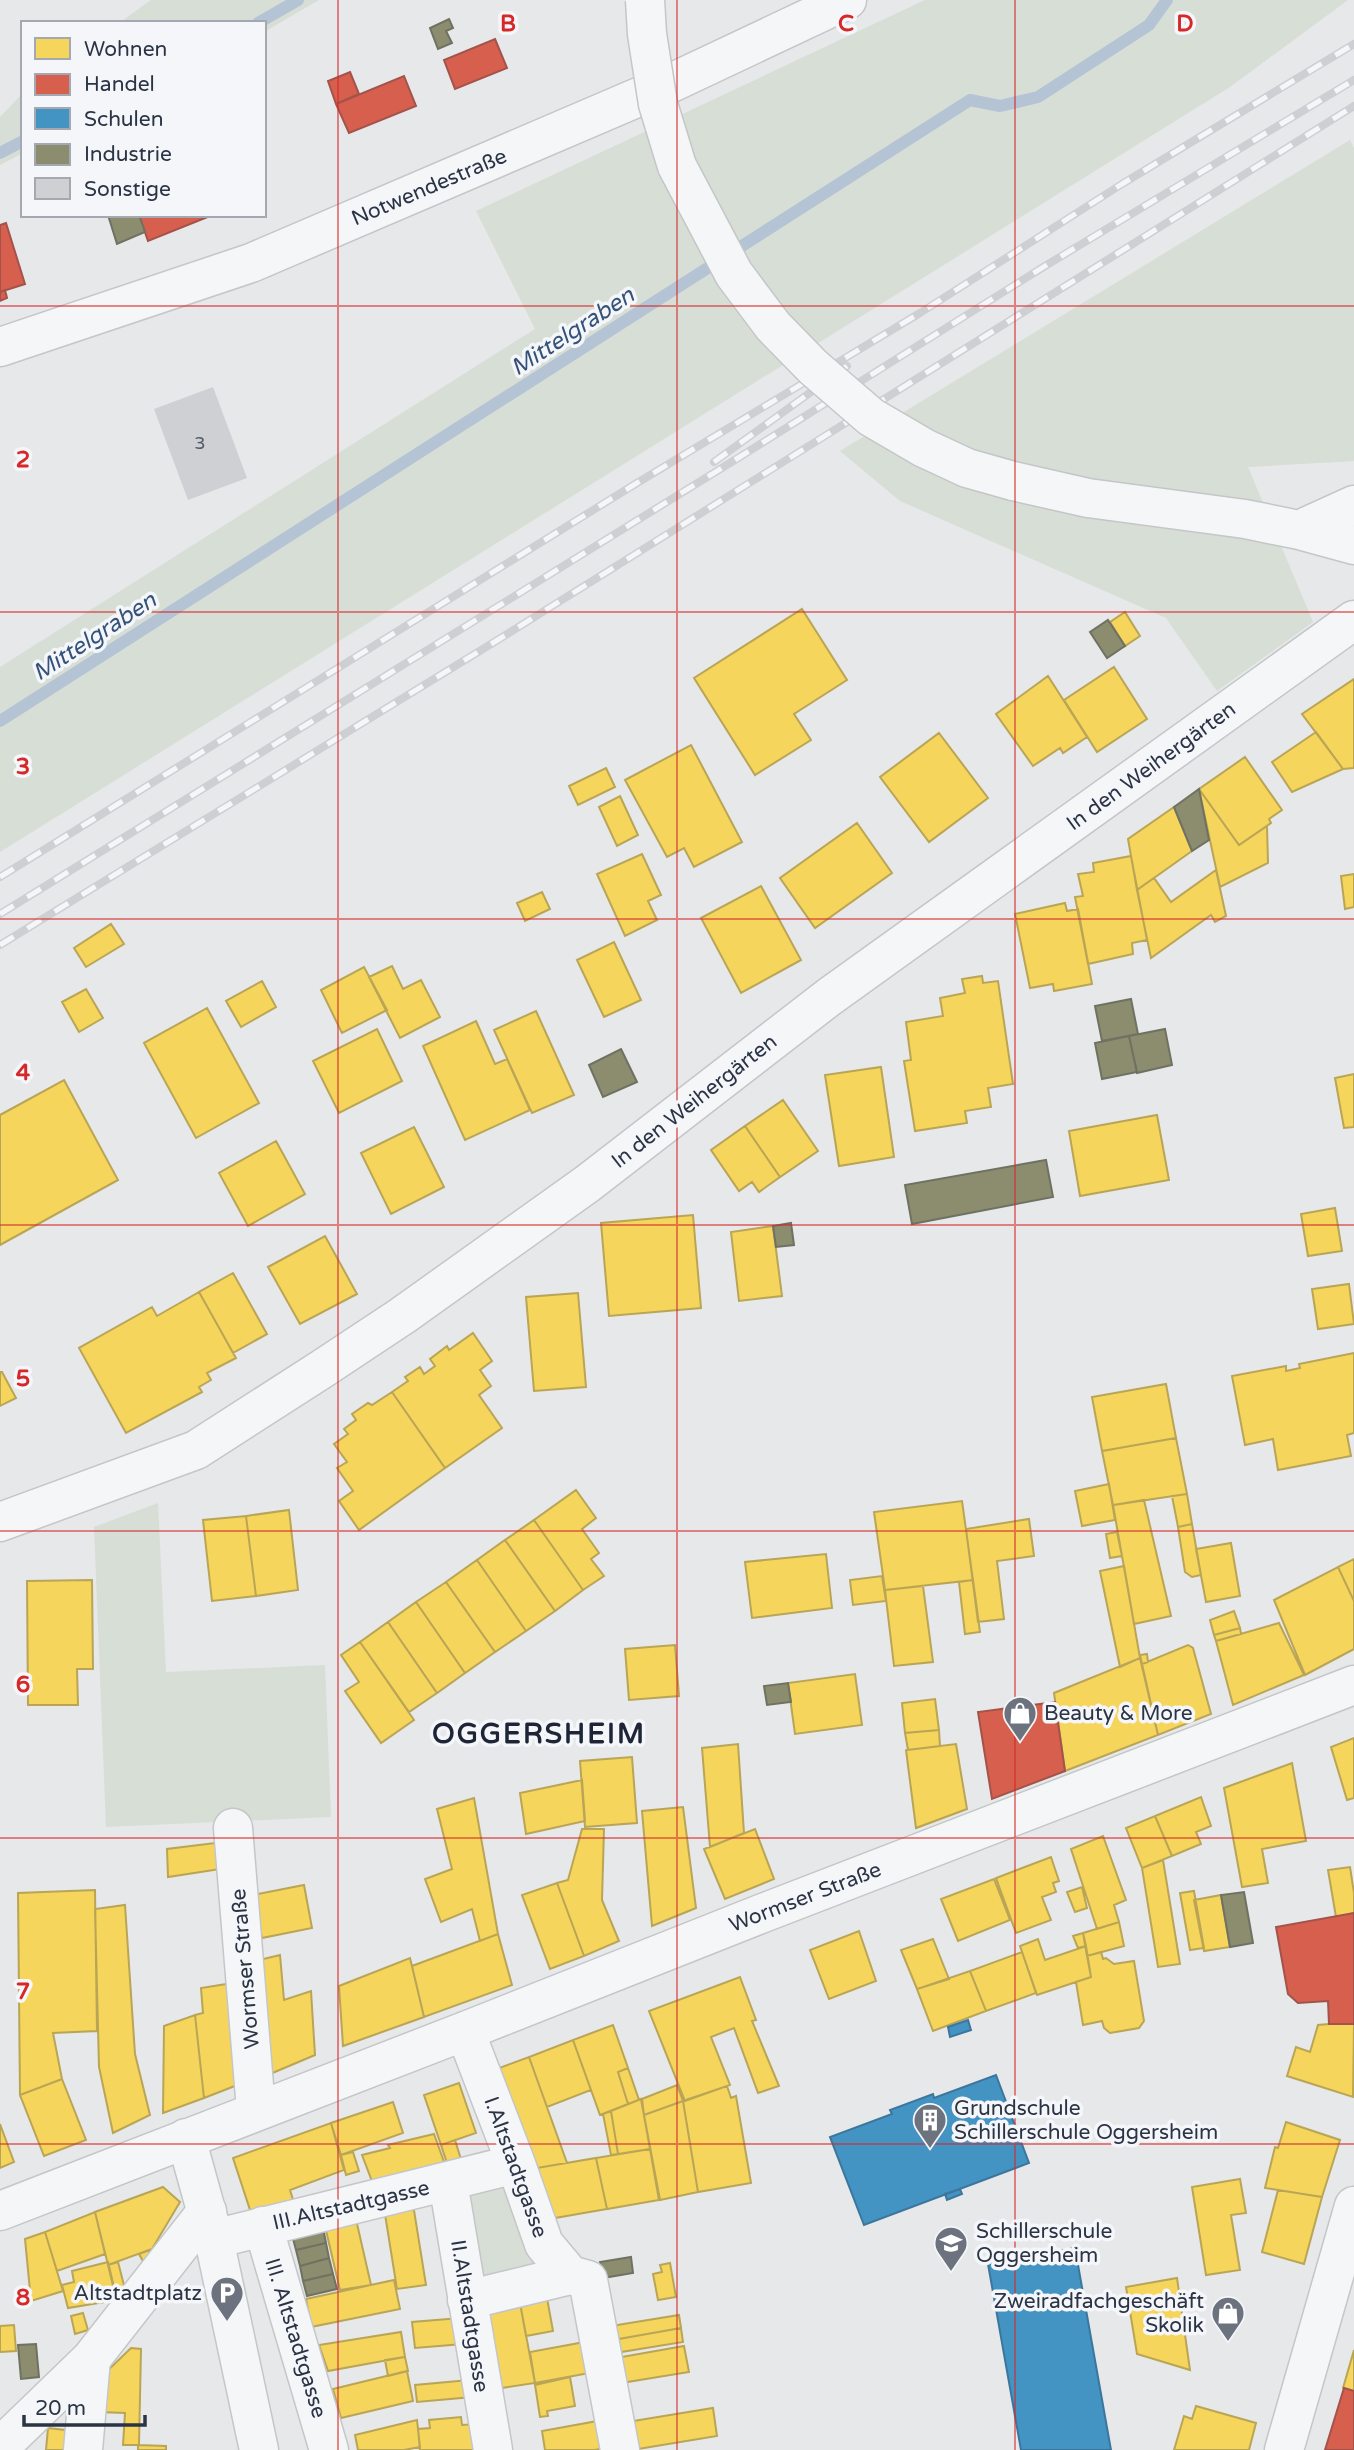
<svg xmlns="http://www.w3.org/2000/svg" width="1354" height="2450" font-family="'Varela Round',sans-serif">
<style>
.green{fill:#d6ded6}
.homes{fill:#f6d55c;stroke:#b9a555;stroke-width:2}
.shops{fill:#d6604d;stroke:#a3534b;stroke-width:2}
.schools{fill:#4393c3;stroke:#3c769d;stroke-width:2}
.industry{fill:#8c8c6e;stroke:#6f7262;stroke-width:2}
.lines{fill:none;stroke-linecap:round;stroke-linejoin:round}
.stream{stroke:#b4c4d5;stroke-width:12}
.building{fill:#ced0d3}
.minor-casing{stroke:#c4c6c8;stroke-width:41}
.minor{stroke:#f5f6f7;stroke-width:38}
.rail-casing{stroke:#cecfd2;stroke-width:8}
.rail{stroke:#f4f6f9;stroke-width:5;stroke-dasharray:16;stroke-linecap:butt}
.minor-bridge-casing{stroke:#c4c6c8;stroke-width:41;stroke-linecap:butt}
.minor-bridge{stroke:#f5f6f7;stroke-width:38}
.grid{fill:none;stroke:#d62828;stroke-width:2;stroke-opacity:0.55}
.labels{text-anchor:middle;stroke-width:7;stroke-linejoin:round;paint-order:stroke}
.number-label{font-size:18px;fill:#545c69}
.street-label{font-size:21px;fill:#2b3445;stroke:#f4f6f9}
.poi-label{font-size:21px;fill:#2b3445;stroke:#f4f6f9;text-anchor:start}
.water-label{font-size:23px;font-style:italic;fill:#34527a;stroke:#f4f6f9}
.district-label{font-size:28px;font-weight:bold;letter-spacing:2px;fill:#1d2536;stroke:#f4f6f9}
.grid-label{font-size:23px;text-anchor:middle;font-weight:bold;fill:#d62828;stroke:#f4f6f9;stroke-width:7;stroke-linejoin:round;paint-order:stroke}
</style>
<rect width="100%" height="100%" fill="#e6e8ea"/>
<path class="green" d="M151 0H319L264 32V23H119Z
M925 0H1348L1230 87 0 852V667L535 329 476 211Z
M23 93V153L0 165V117Z
M1350 140 1354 148V461L1248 467 1313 622 1217 691 1166 618 900 501 840 451Z
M158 1503 166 1672 325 1665 331 1817 106 1827 94 1527Z
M516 2164 570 2275 467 2300 448 2182Z"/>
<path class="homes" d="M802 609 847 680 794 714 811 740 755 775 694 678Z
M1125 612 1140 636 1125 646 1110 622Z
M1114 667 1147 719 1097 752 1064 700Z
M1048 676 1087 737 1063 753 1060 748 1033 766 996 714Z
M1354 679V768L1343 769 1302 714Z
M1316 732 1343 769 1292 792 1272 762Z
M939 733 988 798 929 842 880 777Z
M691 745 742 842 694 867 684 848 667 857 625 780Z
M1245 757 1282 810 1269 819 1271 823 1239 845 1199 789Z
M606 768 615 787 578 805 569 786Z
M1199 789 1239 845 1267 826 1268 863 1220 887Z
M620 796 638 835 617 846 599 807Z
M1174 807 1192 851 1137 890 1128 839Z
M857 823 892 873 815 928 780 878Z
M642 854 661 895 648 901 657 920 625 936 597 874Z
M1131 856 1147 940 1132 943 1133 954 1088 964 1075 897 1083 896 1078 874 1094 872 1093 863Z
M1216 870 1226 916 1215 922 1211 915 1151 958 1137 890 1154 878 1171 902Z
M1354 874V907L1345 909 1341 876Z
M761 886 801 960 741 993 701 918Z
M542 892 550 909 525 921 517 903Z
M1065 903 1067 911 1078 909 1092 984 1054 991 1053 984 1030 988 1015 914Z
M111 924 124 944 86 967 74 948Z
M614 942 641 1000 604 1017 577 960Z
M392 966 403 989 421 980 440 1017 400 1038 369 977Z
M364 967 387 1010 342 1033 321 990Z
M982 976 983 983 998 981 1013 1084 988 1088 991 1107 965 1111 967 1123 915 1131 904 1061 911 1060 906 1022 943 1016 940 998 965 993 962 979Z
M262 981 276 1007 241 1027 226 1001Z
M86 989 103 1018 79 1032 62 1002Z
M207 1008 259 1103 196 1138 144 1043Z
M536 1011 574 1095 532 1113 494 1030Z
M476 1021 495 1064 507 1059 530 1110 465 1140 423 1046Z
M377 1029 402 1081 339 1113 313 1061Z
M881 1067 894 1157 839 1166 825 1075Z
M1354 1074V1127L1344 1128 1335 1078Z
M64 1080 118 1180 0 1245V1115Z
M783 1100 818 1151 780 1177 745 1126Z
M1157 1115 1169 1180 1080 1196 1069 1131Z
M745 1126 780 1177 759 1192 752 1182 739 1191 711 1150Z
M414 1127 444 1187 391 1214 361 1153Z
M276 1141 305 1194 248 1226 219 1173Z
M1335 1208 1342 1251 1308 1256 1301 1214Z
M693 1215 701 1308 609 1316 601 1223Z
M773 1226 782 1296 739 1301 731 1232Z
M325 1236 357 1294 300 1324 268 1267Z
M233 1273 267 1334 233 1353 199 1292Z
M1349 1284 1354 1324 1318 1329 1312 1289Z
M199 1292 236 1358 207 1373 211 1380 199 1387 202 1392 126 1433 79 1348 152 1307 157 1316Z
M578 1293 586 1387 534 1391 526 1297Z
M473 1333 492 1361 480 1370 491 1386 479 1395 502 1428 445 1468 392 1392 408 1381 405 1377 420 1367 424 1374 435 1366 430 1359 447 1346 449 1350Z
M1354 1353V1433L1347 1435 1351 1456 1278 1470 1273 1439 1245 1445 1232 1376 1286 1366V1371L1300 1368 1299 1364Z
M0 1372H2L16 1398 0 1406Z
M1166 1384 1176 1438 1102 1451 1092 1397Z
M392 1392 445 1468 359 1530 339 1501 353 1491 337 1468 347 1462 334 1444 348 1434 344 1429 356 1420 352 1414 368 1403 372 1405Z
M1176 1438 1187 1494 1113 1505 1102 1451Z
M1109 1484 1115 1520 1082 1526 1075 1491Z
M576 1490 596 1518 582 1529 599 1553 591 1559 604 1576 583 1590 534 1520Z
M1187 1494 1192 1524 1178 1527 1172 1496Z
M1144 1500 1171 1616 1134 1624 1113 1505Z
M962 1501 973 1580 885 1590 874 1512Z
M289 1510 298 1590 256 1596 246 1516Z
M246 1516 256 1596 212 1601 203 1520Z
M1029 1519 1034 1556 997 1561 1004 1619 978 1622 966 1529Z
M534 1520 583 1590 555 1611 505 1540Z
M1192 1524 1201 1575 1192 1577 1185 1572 1178 1527Z
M1117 1532 1122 1556 1110 1558 1106 1534Z
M505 1540 555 1611 526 1631 477 1560Z
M1231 1543 1240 1596 1206 1602 1196 1549Z
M826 1554 832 1608 752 1618 745 1562Z
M1354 1559V1601L1338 1567Z
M477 1560 526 1631 495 1652 446 1582Z
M1124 1566 1140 1658 1120 1667 1100 1571Z
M1338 1567 1354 1601V1649L1305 1675 1274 1600Z
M882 1576 886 1601 853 1605 850 1580Z
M92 1580 93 1669H77L78 1705H28L27 1581Z
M973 1580 980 1632 965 1634 959 1582Z
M446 1582 495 1652 465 1673 416 1602Z
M923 1586 933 1662 894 1666 885 1590Z
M416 1602 465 1673 437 1693 388 1622Z
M1234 1611 1240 1628 1214 1635 1210 1620Z
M388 1622 437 1693 409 1712 360 1642Z
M1279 1623 1304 1675 1233 1705 1216 1641Z
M1240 1628 1241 1634 1216 1641 1214 1635Z
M360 1642 414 1720 381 1743 345 1691 359 1682 341 1655Z
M675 1645 679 1696 629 1700 625 1649Z
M1188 1645 1193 1648 1211 1714 1158 1735 1142 1664Z
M1147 1654 1148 1662 1142 1664 1140 1655Z
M1140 1658 1158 1735 1065 1771 1054 1693Z
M855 1674 862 1725 795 1734 788 1683Z
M935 1699 939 1730 905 1733 902 1703Z
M939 1730 940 1746 908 1750 905 1733Z
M1354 1738V1798L1347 1800 1331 1747Z
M738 1744 744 1833 710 1847 702 1748Z
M956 1744 967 1809 916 1828 906 1750Z
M632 1757 637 1823 585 1827 580 1761Z
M1292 1763 1306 1841 1262 1849 1268 1883 1242 1887 1224 1788Z
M582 1780 585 1821 526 1834 520 1793Z
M1201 1797 1211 1826 1196 1832 1201 1844 1172 1856 1155 1816Z
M474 1798 498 1934 480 1941 472 1909 441 1922 425 1879 452 1869 437 1809Z
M683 1807 696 1908 652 1926 642 1811Z
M1155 1816 1172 1856 1142 1868 1126 1828Z
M582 1829H604L602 1900 619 1941 584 1956 557 1883 568 1880Z
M755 1829 774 1879 725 1899 704 1849Z
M1103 1836 1126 1900 1114 1905 1119 1922 1097 1929 1071 1849Z
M223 1842 227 1868 168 1877 167 1849Z
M1051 1857 1059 1881 1053 1883 1056 1892 1042 1897 1051 1920 1016 1933 996 1878Z
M1163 1860 1180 1964 1158 1967 1142 1868Z
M1350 1867 1354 1893V1913L1336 1917 1328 1870Z
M994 1879 1010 1920 958 1941 941 1899Z
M557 1883 584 1956 550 1969 522 1895Z
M304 1885 312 1928 262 1938 253 1895Z
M1082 1887 1087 1908 1075 1912 1067 1892Z
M95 1890 97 2031 53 2033 62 2079 20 2095 18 1893Z
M1194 1891 1204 1948 1190 1950 1180 1893Z
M1221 1895 1230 1947 1204 1951 1194 1900Z
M125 1905 135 2054 150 2115 113 2133 99 2067 95 1909Z
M1119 1922 1124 1946 1087 1956 1083 1933Z
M859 1931 876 1981 829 1999 810 1950Z
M1083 1933 1086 1946 1078 1948 1073 1936Z
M498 1934 512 1985 424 2017 412 1966Z
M933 1939 949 1979 917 1989 901 1950Z
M1038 1939 1045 1960 1086 1946 1091 1977 1037 1995 1020 1946Z
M1022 1952 1036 1993 986 2011 970 1971Z
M1101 1952 1103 1959 1106 1958 1114 1964 1134 1961 1144 2021 1139 2028 1110 2033 1104 2028 1102 2021 1083 2025 1076 1982 1091 1977 1087 1956Z
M280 1955 284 2000 311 1991 315 2055 263 2077 255 1961Z
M410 1958 424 2017 343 2046 339 1986Z
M970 1971 986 2011 933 2031 917 1989Z
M740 1977 756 2020 752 2021 779 2086 758 2093 734 2028 711 2037 730 2085 685 2101 649 2011Z
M233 1983 245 2082 204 2098 195 2015 203 2013 201 1988Z
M195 2015 204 2098 163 2113 164 2026Z
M1329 2024H1354L1353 2097 1287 2076 1296 2047 1310 2052 1318 2025Z
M613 2025 628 2068 618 2072 628 2104 600 2115 573 2040Z
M573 2040 591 2090 547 2107 529 2057Z
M529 2057 567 2163 531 2169 494 2070Z
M628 2068 639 2100 628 2104 618 2072Z
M62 2079 86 2140 44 2156 20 2095Z
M459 2083 476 2133 441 2145 424 2095Z
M677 2085 683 2101 644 2115 642 2099Z
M727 2086 731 2098 736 2096 751 2183 698 2192 683 2101Z
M641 2099 650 2149 618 2154 611 2111Z
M683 2101 698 2192 660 2200 644 2115Z
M393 2102 403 2133 341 2155 331 2123Z
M611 2111 618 2154 611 2155 603 2114Z
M1286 2122 1340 2140 1322 2197 1265 2188 1275 2147 1278 2148Z
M331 2123 344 2170 290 2190 296 2209 253 2219 233 2158Z
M0 2124 14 2162 0 2168Z
M434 2134 448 2173 375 2189 362 2155 390 2148 388 2145Z
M455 2140 464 2169 450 2172 441 2145Z
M650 2149 659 2200 607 2209 596 2158Z
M353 2152 359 2171 346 2175 341 2155Z
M596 2158 607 2209 549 2219 531 2169Z
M1240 2179 1246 2213 1231 2215 1240 2270 1206 2275 1192 2187Z
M163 2187 180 2202 152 2249 108 2265 95 2212Z
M1278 2190 1322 2197 1304 2264 1262 2252Z
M413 2204 426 2285 397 2289 384 2208Z
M95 2212 105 2254 57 2271 45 2232Z
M355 2215 371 2285 340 2290 324 2222Z
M45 2232 63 2291 31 2301 25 2239Z
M152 2249 144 2263 139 2254Z
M108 2262 117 2300 68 2308 62 2285 74 2282 72 2271Z
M118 2262 126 2293 118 2306 108 2265Z
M670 2263 676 2297 658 2300 653 2274 662 2272 660 2265Z
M1177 2278 1190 2370 1137 2354 1126 2287Z
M394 2280 400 2309 311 2327 306 2299Z
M547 2298 553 2331 526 2336 520 2303Z
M520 2303 535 2383 495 2389 481 2310Z
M83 2313 88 2330 75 2334 71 2316Z
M679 2315 681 2328 613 2340 611 2326Z
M460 2318 463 2344 415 2348 412 2322Z
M14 2325 16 2351 0 2352V2326Z
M681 2328 683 2342 615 2353 613 2340Z
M401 2332 405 2357 328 2371 319 2345Z
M590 2341 595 2372 535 2383 530 2352Z
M684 2346 689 2372 621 2383 616 2358Z
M131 2348 141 2349 139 2445H123L125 2413 99 2412 102 2376Z
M1354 2350V2391L1343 2388Z
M405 2357 408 2371 388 2376 385 2360Z
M407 2371 413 2401 341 2418 333 2389Z
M570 2377 575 2406 547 2411 548 2416 540 2417 535 2385Z
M469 2380 472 2397 417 2402 415 2385Z
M1196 2406 1256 2423 1249 2450H1174L1184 2416 1192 2419Z
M713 2408 717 2436 632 2450 627 2422Z
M461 2417 462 2425 477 2424 480 2450H420L418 2429 430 2428 429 2420Z
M417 2420 420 2447 404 2450H358L355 2435Z
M603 2420 608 2448 594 2450H545L542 2431Z
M48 2428 74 2431 72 2450H46Z
M138 2445 166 2446V2450H138Z"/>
<path class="shops" d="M495 39 507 68 455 89 444 60Z
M350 72 359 94 336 104 328 81Z
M404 76 416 106 349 133 336 104Z
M139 215H210V216L148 241Z
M6 223 25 284 0 292V225Z
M5 290 7 298 0 301V292Z
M1055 1702 1065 1771 992 1799 978 1712Z
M1354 1913V2024H1329L1328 2001 1298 2003 1288 1994 1276 1927Z
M1344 2388 1354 2391V2450H1325Z"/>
<path class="schools" d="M968 2020 971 2030 950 2037 948 2027Z
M996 2075 1029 2163 864 2225 830 2137 892 2114 890 2110 933 2094 934 2098Z
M960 2189 962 2194 947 2200 945 2194Z
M1075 2248 1111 2450H1021L988 2264Z"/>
<path class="industry" d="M449 19 453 28 446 31 452 43 438 49 430 28Z
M108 215H139L145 232 117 244Z
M1108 620 1125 646 1107 658 1090 632Z
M1199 789 1209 840 1192 851 1174 807Z
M1131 999 1138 1034 1102 1041 1095 1006Z
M1165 1029 1172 1065 1137 1073 1129 1036Z
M1129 1036 1137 1072 1102 1079 1095 1043Z
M621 1049 637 1082 603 1097 589 1065Z
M1046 1160 1053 1197 912 1224 905 1185Z
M791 1223 794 1245 776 1247 773 1226Z
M788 1683 791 1702 767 1705 764 1686Z
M1244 1892 1253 1943 1230 1947 1221 1895Z
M323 2228 326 2243 296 2250 292 2235Z
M326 2243 329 2258 300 2266 296 2250Z
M631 2257 633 2273 603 2278 600 2262Z
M329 2258 333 2274 303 2281 300 2266Z
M333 2274 337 2289 307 2296 303 2281Z
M36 2344 39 2377 21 2379 18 2345Z"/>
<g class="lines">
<path class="stream" d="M258 23 298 0
M0 153 23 141
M0 721 970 100 1000 106 1038 97 1149 25 1167 0"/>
</g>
<path class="building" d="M213 387 247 478 188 500 154 409Z"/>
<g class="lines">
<defs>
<path id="minor" d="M0 347 251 263 669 84 847 0
M1013 481 1088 498 1245 519 1299 530 1354 545
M1299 530 1354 505
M0 1522 196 1450 322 1369 402 1316 587 1184 829 997 1354 620
M233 1828 256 2110
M465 2031 516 2164 544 2244 570 2275 588 2280 620 2450
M186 2138 214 2239 516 2164
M448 2182 493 2450
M0 2211 465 2031 763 1913 1354 1685
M263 2226 329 2450
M214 2239 259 2450
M467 2300 570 2275
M0 2447 91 2359 207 2211
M83 2450 91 2359
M1284 2450 1354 2206"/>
</defs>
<use href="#minor" class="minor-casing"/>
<use href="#minor" class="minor"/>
<defs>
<path id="rail" d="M714 462 847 366
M0 877 632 486 920 313 1122 184 1354 44
M0 914 738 458 1045 266 1354 80
M0 945 496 641 1354 106"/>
</defs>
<use href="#rail" class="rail-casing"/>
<use href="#rail" class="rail"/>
<defs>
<path id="minor-bridge" d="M645 0 647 34 658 104 677 166 734 274 773 326 813 367 871 417 924 448 967 468 1013 481"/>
</defs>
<use href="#minor-bridge" class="minor-bridge-casing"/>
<use href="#minor-bridge" class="minor-bridge"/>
</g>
<path class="grid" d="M338 0V2450M677 0V2450M1015 0V2450M0 306H1354M0 612H1354M0 919H1354M0 1225H1354M0 1531H1354M0 1838H1354M0 2144H1354"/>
<defs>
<symbol id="shop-pin" viewBox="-11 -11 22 30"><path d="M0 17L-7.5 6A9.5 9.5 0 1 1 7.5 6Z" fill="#6c737f" stroke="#f4f6f9"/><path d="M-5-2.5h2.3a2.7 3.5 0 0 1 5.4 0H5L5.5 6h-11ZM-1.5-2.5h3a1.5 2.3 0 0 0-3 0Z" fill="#fff"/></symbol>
<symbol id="building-pin" viewBox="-11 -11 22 30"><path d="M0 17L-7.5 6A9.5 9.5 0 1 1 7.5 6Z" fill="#6c737f" stroke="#f4f6f9"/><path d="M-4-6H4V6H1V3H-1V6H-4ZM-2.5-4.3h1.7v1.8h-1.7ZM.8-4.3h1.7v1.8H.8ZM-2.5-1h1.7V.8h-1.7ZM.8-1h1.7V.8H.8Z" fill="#fff"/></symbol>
<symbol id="school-pin" viewBox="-11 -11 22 30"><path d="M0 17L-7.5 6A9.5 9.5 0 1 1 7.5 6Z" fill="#6c737f" stroke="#f4f6f9"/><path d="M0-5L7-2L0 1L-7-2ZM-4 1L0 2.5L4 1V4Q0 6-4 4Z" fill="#fff"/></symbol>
<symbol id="parking-pin" viewBox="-11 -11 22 30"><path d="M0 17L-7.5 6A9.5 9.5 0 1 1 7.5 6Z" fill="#6c737f" stroke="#f4f6f9"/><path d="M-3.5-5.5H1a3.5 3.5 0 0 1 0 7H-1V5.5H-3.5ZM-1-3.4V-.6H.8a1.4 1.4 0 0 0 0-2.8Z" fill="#fff"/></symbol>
</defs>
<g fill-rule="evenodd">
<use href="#shop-pin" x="1001" y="1694" width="38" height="52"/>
<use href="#building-pin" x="911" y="2101" width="38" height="52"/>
<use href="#school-pin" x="932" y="2224" width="38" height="52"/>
<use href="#parking-pin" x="208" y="2274" width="38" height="52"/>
<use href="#shop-pin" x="1209" y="2294" width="38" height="52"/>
</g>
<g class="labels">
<g class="number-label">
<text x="200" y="449">3</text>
</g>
<g class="street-label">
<text transform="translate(429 187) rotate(-23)" y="7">Notwendestraße</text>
<text transform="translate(1151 766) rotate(-36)" y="7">In den Weihergärten</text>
<text transform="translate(694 1101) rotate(-38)" y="7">In den Weihergärten</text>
<text transform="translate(805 1897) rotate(-21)" y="7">Wormser Straße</text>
<text transform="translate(245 1969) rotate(-95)" y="7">Wormser Straße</text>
<text transform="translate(516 2167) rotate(70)" y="7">I.Altstadtgasse</text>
<text transform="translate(351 2205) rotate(-13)" y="7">III.Altstadtgasse</text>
<text transform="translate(470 2316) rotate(81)" y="7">II.Altstadtgasse</text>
<text transform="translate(296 2338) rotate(73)" y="7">III. Altstadtgasse</text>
</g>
<g class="poi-label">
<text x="1044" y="1720">Beauty &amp; More</text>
<text x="954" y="2115">Grundschule<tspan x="954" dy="24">Schillerschule Oggersheim</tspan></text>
<text x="976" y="2238">Schillerschule<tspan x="976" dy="24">Oggersheim</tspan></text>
<text x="202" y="2300" text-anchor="end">Altstadtplatz</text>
<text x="1204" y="2308" text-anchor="end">Zweiradfachgeschäft<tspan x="1204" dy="24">Skolik</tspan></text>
</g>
<g class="water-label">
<text transform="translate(572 331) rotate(-33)" y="8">Mittelgraben</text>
<text transform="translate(94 636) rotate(-33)" y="8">Mittelgraben</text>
</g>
<g class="district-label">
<text x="539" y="1743">OGGERSHEIM</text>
</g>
</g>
<g class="grid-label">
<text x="508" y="31">B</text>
<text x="846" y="31">C</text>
<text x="1185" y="31">D</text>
<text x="23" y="467">2</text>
<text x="23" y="774">3</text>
<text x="23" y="1080">4</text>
<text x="23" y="1386">5</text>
<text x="23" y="1692">6</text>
<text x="23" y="1999">7</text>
<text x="23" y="2305">8</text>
</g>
<rect x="21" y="21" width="245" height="196" fill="#f4f6f9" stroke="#a4a8b1" stroke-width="2"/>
<rect x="35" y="38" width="35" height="21" fill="#f6d55c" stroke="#a4a8b1" stroke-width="2"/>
<text x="84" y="56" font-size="21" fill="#2b3445">Wohnen</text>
<rect x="35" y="74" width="35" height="21" fill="#d6604d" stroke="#a4a8b1" stroke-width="2"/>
<text x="84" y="91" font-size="21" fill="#2b3445">Handel</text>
<rect x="35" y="108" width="35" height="21" fill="#4393c3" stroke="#a4a8b1" stroke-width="2"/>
<text x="84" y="126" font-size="21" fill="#2b3445">Schulen</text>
<rect x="35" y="144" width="35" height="21" fill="#8c8c6e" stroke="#a4a8b1" stroke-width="2"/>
<text x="84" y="161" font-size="21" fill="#2b3445">Industrie</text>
<rect x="35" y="178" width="35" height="21" fill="#ced0d3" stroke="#a4a8b1" stroke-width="2"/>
<text x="84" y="196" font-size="21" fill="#2b3445">Sonstige</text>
<path d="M24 2415v10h121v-10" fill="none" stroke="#2b3445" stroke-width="3.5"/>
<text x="35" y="2415" font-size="21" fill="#2b3445" stroke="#f4f6f9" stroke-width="5" paint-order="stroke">20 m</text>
</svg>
